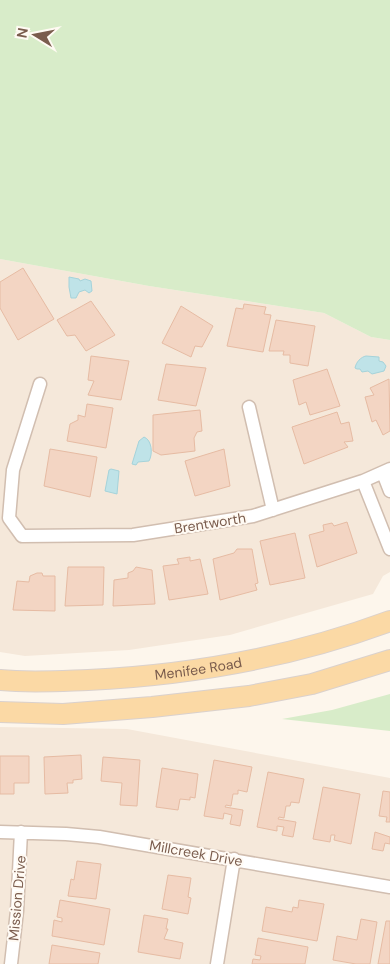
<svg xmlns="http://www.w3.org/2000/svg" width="390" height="964" font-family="'DM Sans',sans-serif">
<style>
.residential{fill:#f5e8da}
.green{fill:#d8ecc9}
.water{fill:#bfe3e8;stroke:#a5d3da}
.building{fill:#f3d5c3;stroke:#e6bba3}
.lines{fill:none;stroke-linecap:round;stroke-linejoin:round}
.minor-casing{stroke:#d1beb0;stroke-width:15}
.primary-casing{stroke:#dad1cd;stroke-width:22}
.minor{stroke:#fff;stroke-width:12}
.primary{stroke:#fbd9a5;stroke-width:20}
.labels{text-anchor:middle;stroke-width:4;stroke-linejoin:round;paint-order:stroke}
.street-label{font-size:14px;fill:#7a5c4d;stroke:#fffaf3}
</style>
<rect width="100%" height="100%" fill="#fdf6ec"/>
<path class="residential" d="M0 259 149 286 324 313 371 337 390 340V572L383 576 373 594 230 635 129 650 25 656 0 652Z
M0 727 127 729 390 778V964H0Z"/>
<path class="green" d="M0 0H390V340L371 337 324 313 149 286 0 259Z
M390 694V731L282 719 332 710Z"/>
<path class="water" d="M69 277 79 279 80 281 85 279 91 281 92 291 89 293 85 290 79 292 76 298H71L69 287Z
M366 356 379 357V361L383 362 386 366 384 371 372 374 368 371 362 372 360 369H357L355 368C356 362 361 357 366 356Z
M144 437C152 440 153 454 149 461L138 462 136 465 132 464 139 441Z
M111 469 119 471 117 494 105 491 109 470Z"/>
<path class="building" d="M23 268 54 319 18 340 0 308V282Z
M91 301 115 335 86 351 75 335 67 336 57 320Z
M244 304 266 307 264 314 271 315 263 352 227 346 236 308 243 309Z
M181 306 213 326 202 347 195 346 191 357 162 343Z
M276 320 315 326 308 366 290 363V355H283L284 351H269Z
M91 356 129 361 121 400 88 395 94 381 88 380Z
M166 364 206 368 196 406 158 400Z
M327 369 340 406 310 415 306 402 299 405 293 380Z
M389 379 390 431 383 435 376 420 372 422 365 397 374 395 370 388Z
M87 404 113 408 106 448 67 441 70 424 78 420V415L85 417Z
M200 410 202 431 197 432 194 438 195 451 161 455 153 451V415Z
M337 412 341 424 349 422 353 441 344 442 348 447 304 464 292 427Z
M50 449 97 457 90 497 44 486Z
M224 449 230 486 195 496 185 461Z
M347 522 357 553 317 567 309 535 324 531 323 525 332 523 334 526Z
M295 533 305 578 270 585 260 541Z
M237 549H252L258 583 255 584 257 590 220 600 213 559 234 553Z
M190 557V561L200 559 208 594 169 600 163 566 179 564 177 559Z
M68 567H104L103 605 65 606Z
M136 567 152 570 155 604 113 606 114 580 128 578V573L133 571Z
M37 573H42L43 576H55V611L13 610 17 581 29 582 30 576Z
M81 755 82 779 73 780V783H67L68 793 45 794 44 757Z
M0 756H29V783H14V794H0Z
M103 757 140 760 137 806 120 805 122 783 101 781Z
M214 760 252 767 247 792 238 790V794H233L231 806 226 805 225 807 243 810 240 826 230 824 232 815 224 813 223 819 204 816Z
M162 768 198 774 195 798 190 797V800L180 799 178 810 156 807Z
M268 772 304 779 299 803 291 802 290 806H286L284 818 279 817 278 819 296 822 293 837 282 835 284 827 277 826V831L257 827Z
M323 787 360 794 351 844 334 840 335 835H331L330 842 313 839Z
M383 791 390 792V822H386L387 817 379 816Z
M375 832 390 837V844L385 843 383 851 372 849Z
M77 861 101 864 96 899 68 896 71 879 74 880Z
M168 875 191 878 188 897 191 898 188 914 162 909Z
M60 900 110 909 104 945 52 936 54 920 62 922V918L57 917Z
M299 900 324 904 317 941 262 931 266 907 292 912 293 907 298 908Z
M144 915 168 919 166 929H168L164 939 183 943 180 959 138 952Z
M361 919 377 922 370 964H356L333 960 337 936 357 940Z
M386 921H390V964H378Z
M258 938 308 947 305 964H252L253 959 260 960 261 956 255 955Z
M52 945 100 953 98 964H49Z"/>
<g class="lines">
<defs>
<path id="minor" d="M40 384 13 470 9 518 22 536 133 535 253 516 363 481 390 469
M249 407 273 510
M383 473 390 491
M363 481 390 549
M0 832 66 834 99 837 390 887
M11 964 17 911 21 832
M217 964 234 859"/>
<g id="primary">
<path id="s1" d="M0 680C29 683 59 681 88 680 191 675 293 657 390 621"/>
<path d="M0 712 63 714 152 707 249 696 312 684 390 660"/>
</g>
</defs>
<use href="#minor" class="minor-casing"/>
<use href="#primary" class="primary-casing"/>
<use href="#minor" class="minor"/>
<use href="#primary" class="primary"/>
</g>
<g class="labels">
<g class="street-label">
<text transform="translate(210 523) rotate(-9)" y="5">Brentworth</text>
<text dy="5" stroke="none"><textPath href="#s1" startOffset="199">Menifee Road</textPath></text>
<text transform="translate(196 853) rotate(10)" y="5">Millcreek Drive</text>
<text transform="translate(17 898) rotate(-85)" y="5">Mission Drive</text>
</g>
</g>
<g transform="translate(35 35) rotate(280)" stroke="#fffaf3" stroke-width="4" paint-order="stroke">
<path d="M0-4L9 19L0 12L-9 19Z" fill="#7a5c4d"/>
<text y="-8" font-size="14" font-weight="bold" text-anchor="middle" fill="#7a5c4d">N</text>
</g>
</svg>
